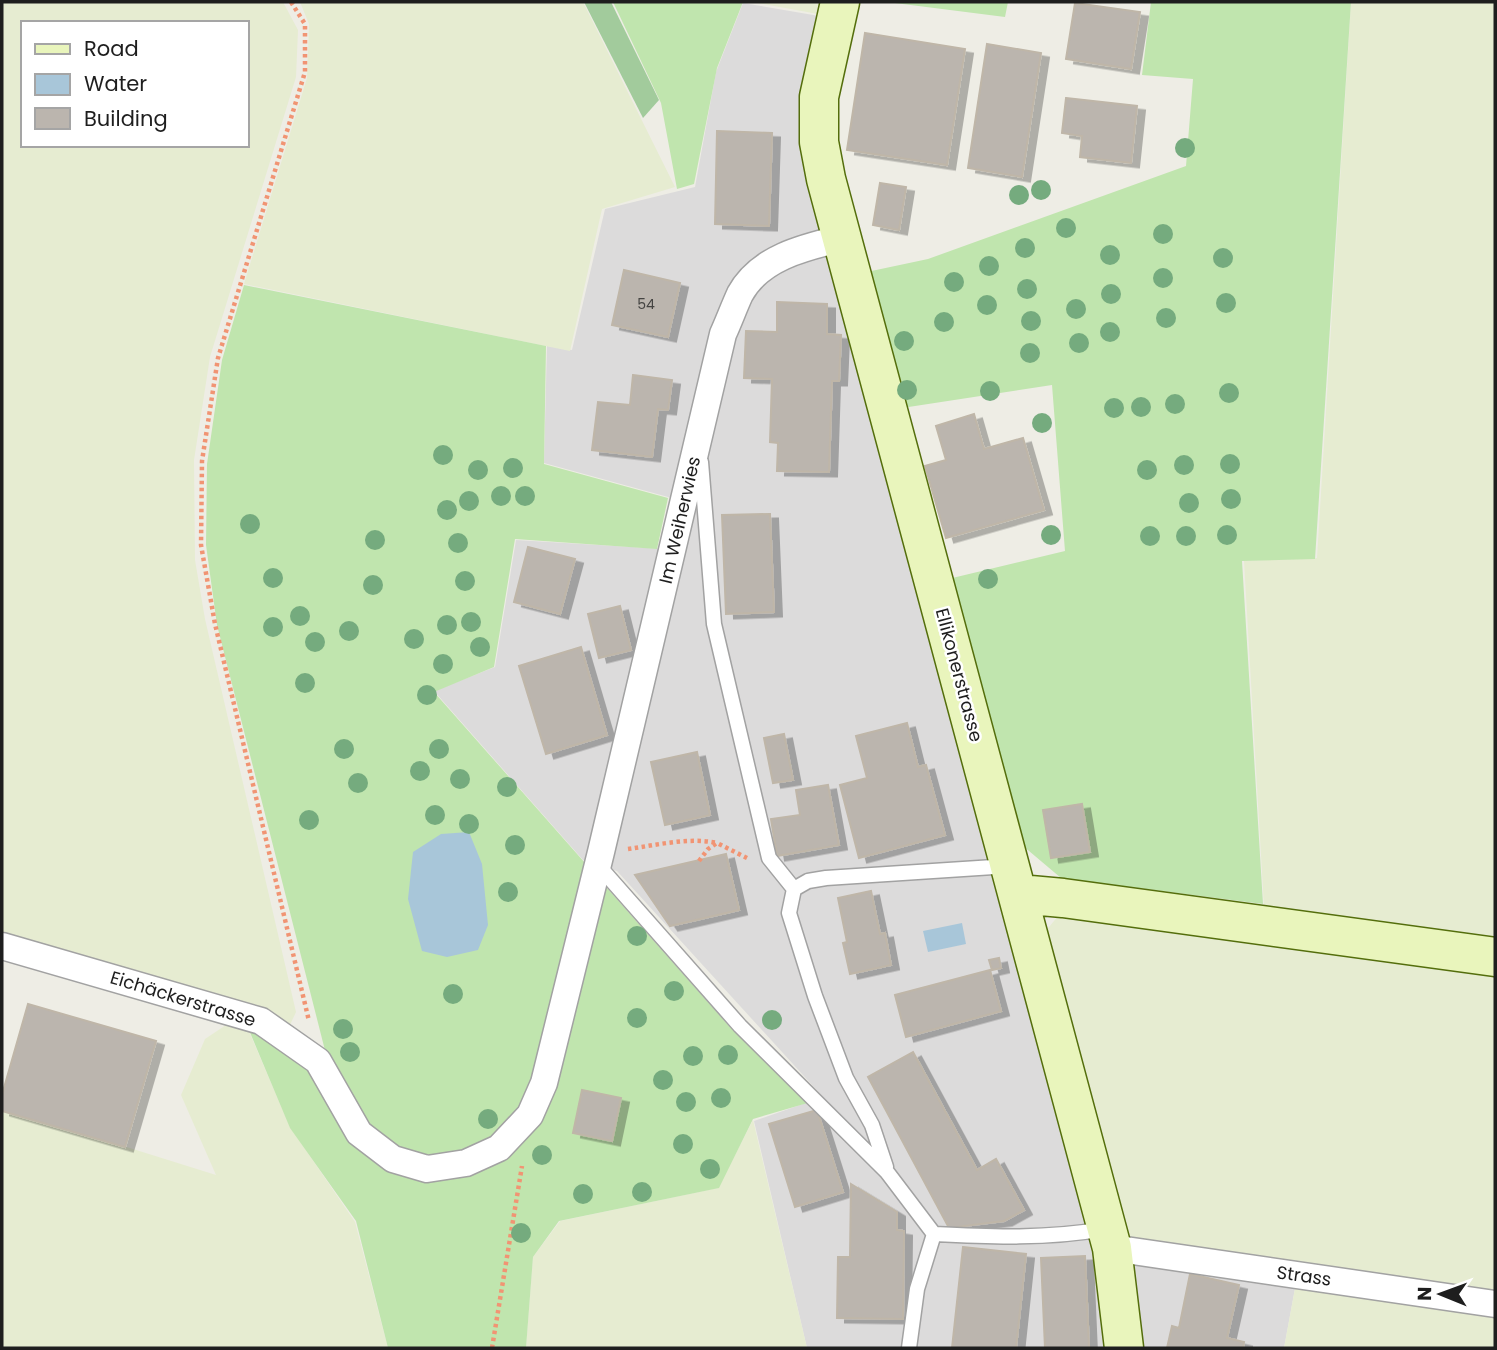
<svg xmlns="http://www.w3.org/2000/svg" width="1497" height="1350" font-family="Poppins,sans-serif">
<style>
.residential{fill:#dcdbdb}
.farmland{fill:#e6ecd1;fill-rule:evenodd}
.grass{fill:#c0e5ae}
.forest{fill:#a2cb9c}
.water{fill:#a8c6d9}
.building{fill:#bbb5ae;stroke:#bfb6a8;stroke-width:2;filter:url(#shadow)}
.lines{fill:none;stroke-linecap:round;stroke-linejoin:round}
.lane-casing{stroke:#a2a2a2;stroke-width:17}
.street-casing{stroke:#a2a2a2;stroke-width:29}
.secondary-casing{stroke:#546e0c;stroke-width:41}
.path{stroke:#f19473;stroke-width:4.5;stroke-dasharray:3.5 3.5;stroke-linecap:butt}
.lane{stroke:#fff;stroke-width:14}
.street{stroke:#fff;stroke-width:26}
.secondary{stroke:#e9f5bc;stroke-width:38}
.tree{fill:#75ab7e}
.labels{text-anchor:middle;stroke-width:5;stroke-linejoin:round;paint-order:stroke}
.number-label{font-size:14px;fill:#454442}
.street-label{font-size:18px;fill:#1e1e1e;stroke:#fff}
</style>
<defs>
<filter id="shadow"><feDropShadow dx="8" dy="4.5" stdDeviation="0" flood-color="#0004"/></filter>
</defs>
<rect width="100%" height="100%" fill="#eeede5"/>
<path class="residential" d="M743 3 819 16 801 110 1096 1249 1296 1283 1284 1348H807L754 1121 823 1097 617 871 583 860 434 691 495 667 516 540 681 550 690 503 544 463 547 346 572 350 605 209 695 187 716 72Z"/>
<path class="farmland" d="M2 2H283L298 30 296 77 210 357 194 460 195 560 205 619 296 1012 289 1027 2 942ZM23 23H247V145H23Z
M300 2H583L675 187 602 209 570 351 244 284 307 78 309 24Z
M752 2H820L818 14Z
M1351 2H1495V937L1264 907 1244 561 1317 558Z
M1063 910 1495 966V1295L1122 1236 1040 938Z
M229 1023 248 1029 290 1127 355 1222 388 1348H2V1108L216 1175 181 1095 205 1039Z
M753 1120 807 1348H526L533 1257 560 1221 718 1188Z
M1296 1283 1495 1313V1348H1284Z"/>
<path class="grass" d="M613 2H743L717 68 694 184 677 189 661 103Z
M887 2H1008L1005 17Z
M1151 2H1351L1315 559 1242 561 1263 904 1061 878 1016 840 944 580 1065 551 1052 385 902 408 862 273 928 259 1186 166 1193 79 1142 75Z
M244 285 546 346 544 464 668 498 657 549 515 539 494 667 434 692 729 1026 811 1102 753 1119 719 1188 559 1221 533 1257 526 1348H388L356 1221 290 1128 249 1030 332 1078 217 625 206 545 207 464 222 360Z"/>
<path class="forest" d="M584 2H611L659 100 643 118Z"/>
<path class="water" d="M469 832 482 864 488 925 478 950 447 957 422 951 408 899 413 852 441 834Z
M962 923 966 944 928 952 923 931Z"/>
<path class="building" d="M1075 3 1140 12 1131 69 1066 59Z
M865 33 965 49 947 165 847 150Z
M987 44 1041 53 1022 177 968 168Z
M1066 98 1137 106 1131 163 1080 157 1082 136 1062 133Z
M717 131 772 133 769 226 715 224Z
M880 183 906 187 899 230 873 225Z
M624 270 680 283 668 337 612 325Z
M777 302 827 304V334L841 335 839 381H832L829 472 777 471 778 443 770 442 772 379 744 378 746 331 777 332Z
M633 375 672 380 668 410 658 409 652 457 592 450 598 402 630 405Z
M974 414 984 449 1023 438 1044 510 946 538 925 466 946 460 936 426Z
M770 514 774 612 726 614 722 515Z
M528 547 575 559 560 614 514 602Z
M620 606 631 650 599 658 588 614Z
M581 647 607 735 546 754 519 666Z
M907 723 918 767 926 765 945 835 859 858 840 785 867 778 856 736Z
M784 734 793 780 773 783 764 738Z
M697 752 710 815 665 825 651 762Z
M828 785 839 845 777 856 771 819 800 815 796 790Z
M1082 804 1090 852 1051 858 1043 810Z
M726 854 739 910 670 926 635 875Z
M871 891 880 934 885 933 891 965 850 974 843 943 847 942 838 898Z
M999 958 1001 968 992 970 989 960Z
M990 970 1001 1011 906 1037 895 995Z
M28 1004 156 1041 125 1147 2 1111V1095Z
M913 1052 977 1170 996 1159 1024 1210 1004 1221 949 1228 868 1077Z
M582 1090 621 1098 612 1141 573 1133Z
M817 1110 843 1192 795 1207 769 1124Z
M851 1184 897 1212V1230L904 1231 903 1319 837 1318 838 1257H850Z
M963 1247 1026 1254 1016 1348H952Z
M1085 1256 1089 1348H1045L1041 1258Z
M1190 1274 1239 1285 1227 1338 1244 1342 1243 1348H1167L1172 1326 1179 1328Z"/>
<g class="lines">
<defs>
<path id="lane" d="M701 462 714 624 769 858 794 889
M598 865 740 1026 887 1172 934 1234C992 1237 1047 1239 1104 1229
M886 1167 872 1125 846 1078 815 996 789 913 794 889 808 881 826 878 1009 866
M909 1348 917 1289 934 1234"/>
<path id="street" d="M2 946 261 1021 318 1061 359 1133 393 1159 427 1169 466 1163 499 1148 530 1115 544 1083 601 852 723 334C729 321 734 307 740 294 760 257 806 247 843 238
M1112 1248 1495 1304"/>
<path id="secondary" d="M840 2 819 97V142L826 179 1112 1248 1124 1348
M1019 894 1063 898 1495 957"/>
</defs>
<use href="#lane" class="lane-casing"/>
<use href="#street" class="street-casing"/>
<use href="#secondary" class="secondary-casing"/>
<path class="path" d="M291 2 305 24V72L218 358 202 461 201 545 215 624 309 1021
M628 849C657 845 689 837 717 843
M699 861 708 849 717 843 747 858
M492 1348 522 1166"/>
<use href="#lane" class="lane"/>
<use href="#street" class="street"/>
<use href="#secondary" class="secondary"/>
</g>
<g class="tree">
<circle cx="1185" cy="148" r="10"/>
<circle cx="1041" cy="190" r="10"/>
<circle cx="1019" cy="195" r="10"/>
<circle cx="1066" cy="228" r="10"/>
<circle cx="1163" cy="234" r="10"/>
<circle cx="1025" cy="248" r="10"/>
<circle cx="1110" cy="255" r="10"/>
<circle cx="1223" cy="258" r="10"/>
<circle cx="989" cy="266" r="10"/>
<circle cx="1163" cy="278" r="10"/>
<circle cx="954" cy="282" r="10"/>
<circle cx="1027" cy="289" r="10"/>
<circle cx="1111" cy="294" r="10"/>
<circle cx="1226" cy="303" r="10"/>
<circle cx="987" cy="305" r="10"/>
<circle cx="1076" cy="309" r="10"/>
<circle cx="1166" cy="318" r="10"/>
<circle cx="1031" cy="321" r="10"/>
<circle cx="944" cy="322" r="10"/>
<circle cx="1110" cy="332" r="10"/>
<circle cx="904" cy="341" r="10"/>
<circle cx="1079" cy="343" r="10"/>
<circle cx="1030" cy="353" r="10"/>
<circle cx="907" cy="390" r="10"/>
<circle cx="990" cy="391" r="10"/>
<circle cx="1229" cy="393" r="10"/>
<circle cx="1175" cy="404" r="10"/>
<circle cx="1141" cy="407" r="10"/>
<circle cx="1114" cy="408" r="10"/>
<circle cx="1042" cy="423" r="10"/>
<circle cx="443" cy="455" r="10"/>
<circle cx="1230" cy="464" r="10"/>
<circle cx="1184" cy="465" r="10"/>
<circle cx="513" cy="468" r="10"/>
<circle cx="478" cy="470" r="10"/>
<circle cx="1147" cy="470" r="10"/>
<circle cx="501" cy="496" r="10"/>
<circle cx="525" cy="496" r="10"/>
<circle cx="1231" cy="499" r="10"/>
<circle cx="469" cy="501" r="10"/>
<circle cx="1189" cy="503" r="10"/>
<circle cx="447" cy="510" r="10"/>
<circle cx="250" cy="524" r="10"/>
<circle cx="1051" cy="535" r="10"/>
<circle cx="1227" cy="535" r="10"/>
<circle cx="1150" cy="536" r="10"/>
<circle cx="1186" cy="536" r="10"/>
<circle cx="375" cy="540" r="10"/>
<circle cx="458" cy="543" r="10"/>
<circle cx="273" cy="578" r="10"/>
<circle cx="988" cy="579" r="10"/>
<circle cx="465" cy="581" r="10"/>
<circle cx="373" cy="585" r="10"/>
<circle cx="300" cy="616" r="10"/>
<circle cx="471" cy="622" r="10"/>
<circle cx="447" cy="625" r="10"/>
<circle cx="273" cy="627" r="10"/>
<circle cx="349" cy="631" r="10"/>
<circle cx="414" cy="639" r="10"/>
<circle cx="315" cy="642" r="10"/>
<circle cx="480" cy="647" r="10"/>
<circle cx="443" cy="664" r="10"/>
<circle cx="305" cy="683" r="10"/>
<circle cx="427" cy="695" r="10"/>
<circle cx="344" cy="749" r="10"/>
<circle cx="439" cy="749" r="10"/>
<circle cx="420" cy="771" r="10"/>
<circle cx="460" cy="779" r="10"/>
<circle cx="358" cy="783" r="10"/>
<circle cx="507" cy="787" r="10"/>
<circle cx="435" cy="815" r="10"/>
<circle cx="309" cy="820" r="10"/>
<circle cx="469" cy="824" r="10"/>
<circle cx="515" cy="845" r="10"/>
<circle cx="508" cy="892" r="10"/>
<circle cx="637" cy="936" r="10"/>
<circle cx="674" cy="991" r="10"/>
<circle cx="453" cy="994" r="10"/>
<circle cx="637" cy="1018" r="10"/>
<circle cx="772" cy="1020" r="10"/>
<circle cx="343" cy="1029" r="10"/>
<circle cx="350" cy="1052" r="10"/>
<circle cx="728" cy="1055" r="10"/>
<circle cx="693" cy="1056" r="10"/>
<circle cx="663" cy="1080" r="10"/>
<circle cx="721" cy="1098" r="10"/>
<circle cx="686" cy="1102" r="10"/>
<circle cx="488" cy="1119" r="10"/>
<circle cx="683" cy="1144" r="10"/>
<circle cx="542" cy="1155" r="10"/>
<circle cx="710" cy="1169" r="10"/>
<circle cx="642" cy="1192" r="10"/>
<circle cx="583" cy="1194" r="10"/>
<circle cx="521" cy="1233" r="10"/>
</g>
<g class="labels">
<g class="number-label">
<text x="646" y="309">54</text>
</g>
<g class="street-label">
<text transform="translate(680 520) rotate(-77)" y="6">Im Weiherwies</text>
<text transform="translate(959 675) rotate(75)" y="6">Ellikonerstrasse</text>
<text transform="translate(183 999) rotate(17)" y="6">Eichäckerstrasse</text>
<text transform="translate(1304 1276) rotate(8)" y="6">Strass</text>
</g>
</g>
<rect width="1497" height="1350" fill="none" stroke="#1e1e1e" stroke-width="7"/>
<rect x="21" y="21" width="228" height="126" fill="#ffffff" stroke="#a5a5a5" stroke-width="2"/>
<rect x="35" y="44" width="35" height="10" fill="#e9f5bc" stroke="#a5a5a5" stroke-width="2"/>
<text x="84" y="56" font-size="21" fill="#1e1e1e">Road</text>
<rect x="35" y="74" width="35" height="21" fill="#a8c6d9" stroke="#a5a5a5" stroke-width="2"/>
<text x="84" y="91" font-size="21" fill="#1e1e1e">Water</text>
<rect x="35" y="108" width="35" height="21" fill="#bbb5ae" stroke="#a5a5a5" stroke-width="2"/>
<text x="84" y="126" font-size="21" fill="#1e1e1e">Building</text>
<g transform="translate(1441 1294) rotate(271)" stroke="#ffffff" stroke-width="5" paint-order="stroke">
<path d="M0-5L12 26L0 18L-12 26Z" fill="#1e1e1e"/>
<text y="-10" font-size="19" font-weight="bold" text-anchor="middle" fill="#1e1e1e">N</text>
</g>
</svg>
